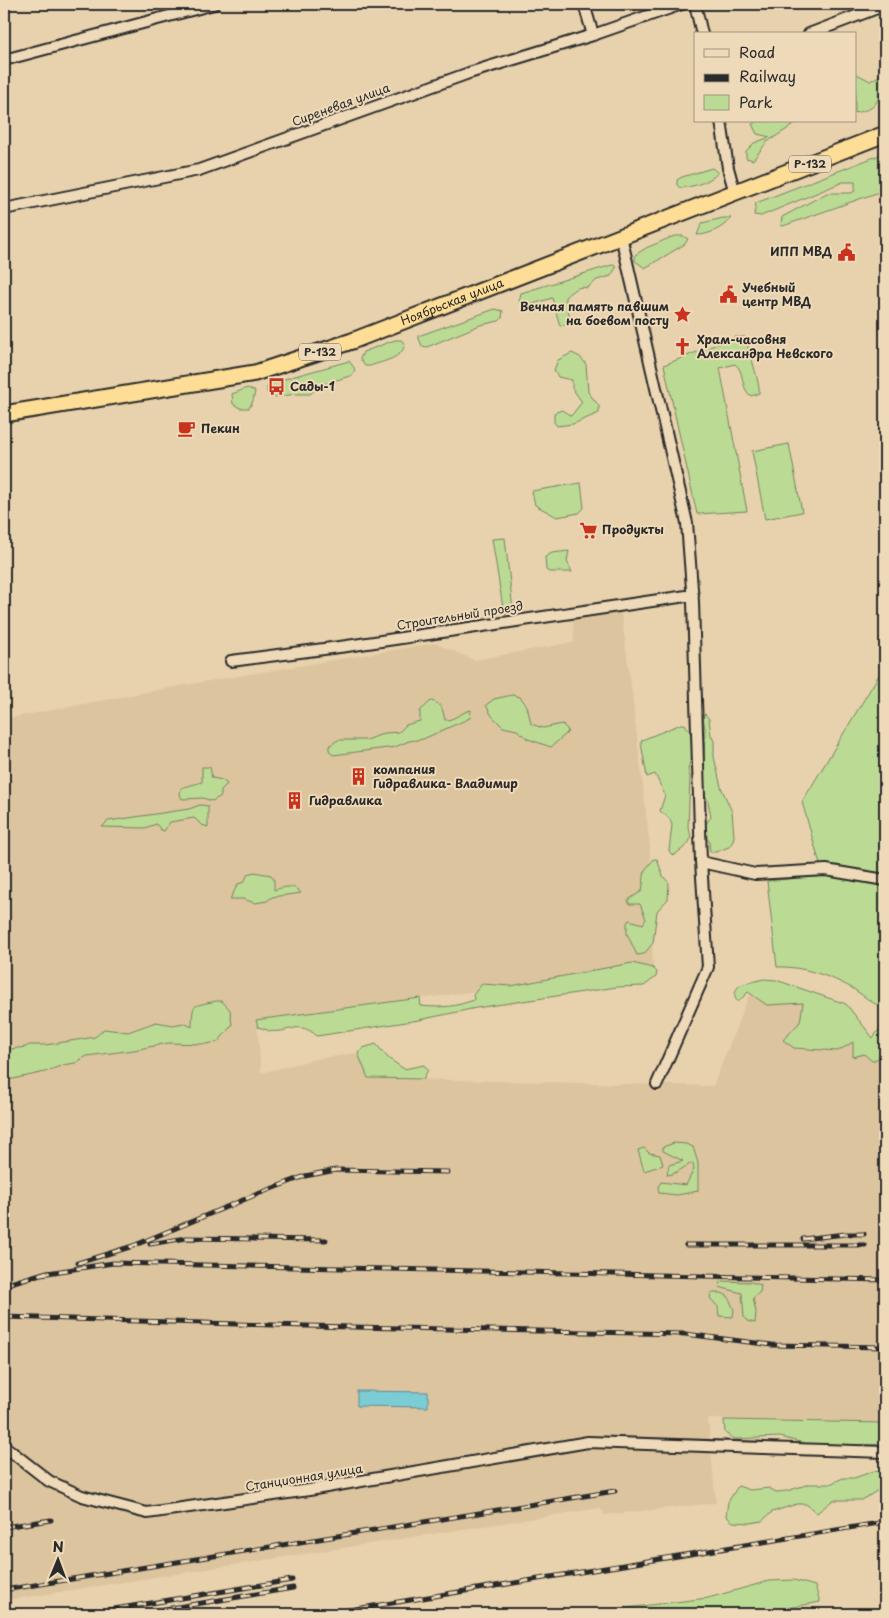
<svg xmlns="http://www.w3.org/2000/svg" width="889" height="1618" font-family="'Playpen Sans',sans-serif">
<style>
.built{fill:#dcc49e}
.green{fill:#bbdb94;stroke:#738360}
.water{fill:#7bccd6;stroke:#5b8c92}
.lines{fill:none;stroke-linecap:round;stroke-linejoin:round}
.minor-casing{stroke:#2b2b2b;stroke-width:14}
.highway-casing{stroke:#2b2b2b;stroke-width:19}
.minor{stroke:#eedab8;stroke-width:10}
.highway{stroke:#fedd96;stroke-width:15}
.rail-casing{stroke:#2b2b2b;stroke-width:5}
.rail{stroke:#eedab8;stroke-width:3;stroke-dasharray:9;stroke-linecap:butt}
.labels{text-anchor:middle;stroke-width:4;stroke-linejoin:round;paint-order:stroke}
.shield{fill:#eedab8;stroke:#666055;stroke-width:1}
.shield-label{font-size:11px;font-weight:bold;fill:#2b2b2b}
.street-label{font-size:12px;fill:#2b2b2b;stroke:#eedab8}
.poi-label{font-size:12px;font-weight:bold;fill:#2b2b2b;stroke:#eedab8;text-anchor:start}
</style>
<rect width="100%" height="100%" fill="#e8d2ad"/>
<filter id="ink" filterUnits="userSpaceOnUse"><feTurbulence type="fractalNoise" baseFrequency=".02" numOctaves="2"/><feDisplacementMap in="SourceGraphic" scale="10" xChannelSelector="R" yChannelSelector="G"/><feConvolveMatrix kernelMatrix="1 2 1 2 8 2 1 2 1" color-interpolation-filters="sRGB"/></filter>
<g filter="url(#ink)">
<path class="built" d="M621 612 631 685 650 847 653 968 257 1020 261 1073 315 1059 358 1053 368 1078 713 1086 748 997 776 980 846 1004 885 1054V1423L708 1419 716 1503 605 1515 600 1508 15 1599H4V719L179 686 435 643 474 660 574 642 573 617Z"/>
<path class="green" d="M885 65V93L880 94C875 109 870 109 855 113V73L870 81 879 76Z
M759 121H802L798 122 767 142 753 160 746 158V151L754 143 770 137 757 134 752 124Z
M885 153V190L783 226 781 225 782 217 827 193H851L855 191V182H843L761 216 754 215 756 203Z
M712 168 718 173C709 182 693 187 680 188L677 185V180L682 177Z
M723 218H731C723 228 709 235 697 235L702 223Z
M674 236H683L688 239 685 244 645 268 635 261V255L646 248Z
M612 265 617 266 611 276 597 280 587 288C578 285 572 291 565 297L570 318V322L565 325 560 326 552 298 524 307 519 302 521 293Z
M495 309 503 311 502 318 499 321 480 325 427 347 422 346 418 336Z
M735 337H745C748 348 761 386 759 393L751 396C740 388 745 371 735 364L720 368 747 511 697 514 664 365Z
M395 340H401L405 343C403 359 383 361 370 366H365L360 359 363 352Z
M572 353 580 357 586 364 588 392 599 406V413L573 424 557 426 554 422V413L562 410 571 416 582 402 572 388V380L558 377 554 370 558 360Z
M349 361 355 369 353 375 321 385 310 394H296L275 397 267 392V387L270 383Z
M247 388 255 391 253 401 249 408H240L233 404 232 394Z
M789 444 802 512 765 519 752 451Z
M581 483 584 508 579 513 557 517 535 505 532 491Z
M505 538 513 611 504 614 492 539Z
M569 551 567 561 572 572H549L546 570 545 557 552 553Z
M885 665V874L820 864 802 802Z
M512 695 520 697 527 706 531 724 543 728 562 724 568 730 567 733 551 747 528 739 517 730 503 727 492 716 486 705 494 699Z
M431 701C443 704 442 709 445 720 452 721 462 712 471 710L470 718 423 739 409 741 395 747 333 755 329 750V746L338 740H367L385 733 399 732 406 725 420 721V711Z
M705 714 709 719 711 735 714 741V757L721 787 732 812 734 836 733 841 729 847 716 852H710L709 841 704 835 705 825 711 817 708 801 703 790 705 729 703 716Z
M681 724H685L692 736 694 749 688 769 690 777 688 827C696 843 684 847 673 856L669 851 672 825 670 819 660 811 665 795 655 774 647 777 641 743 642 740Z
M202 767H210L212 778 222 780 227 784 221 790V796L212 801 203 798 182 799 180 794 181 788 202 782Z
M200 805 208 806V827L202 825 194 818 170 822 164 831 161 830 156 824 145 828 102 827 108 821 189 809Z
M654 859H657L663 876 669 883 668 899 657 911 653 943 644 954 637 955 627 934V923L629 920 643 924 646 919 640 904H629L628 900 642 891 645 870Z
M254 872 271 875 274 879V890C284 887 294 884 301 893L272 897 267 901 255 903 243 899H230L238 884 244 882 248 874Z
M831 875 885 883V1008C872 1004 863 995 852 988 830 976 802 966 777 967L767 881Z
M632 963 653 968 657 972 656 977 644 986 617 987 476 1008 419 1020 317 1036C298 1019 289 1034 270 1031 266 1030 262 1028 258 1027L256 1020 420 998 421 1006C442 1008 454 1007 474 1000L473 995 482 984 511 986Z
M764 979 776 980 846 1004 873 1038 878 1031 885 1026V1055L872 1061 864 1054 853 1057V1042L838 1051 794 1048 783 1040 800 1022 803 1003 767 1005 748 992 738 1002C732 996 735 990 740 985Z
M216 1001H222L230 1010 232 1025 218 1042 206 1044 168 1043 134 1050 87 1056 75 1063 63 1065 45 1072 4 1081V1050L26 1047 29 1045H46L95 1037 104 1029 128 1032 156 1022 173 1025 184 1023 192 1027C193 1002 191 1007 216 1001Z
M376 1044 388 1058 404 1069 424 1065 428 1070 425 1075 424 1079 368 1078 358 1053 363 1048Z
M674 1143 686 1144 693 1147 698 1163V1191L677 1195 659 1193 658 1187 661 1182 686 1185 694 1169 693 1163C684 1166 677 1174 667 1175L669 1165 683 1161 663 1151V1147Z
M644 1148 649 1153 660 1155 663 1165 644 1171 638 1150Z
M721 1281 751 1282 761 1285 760 1292 753 1298 756 1312 755 1323 747 1321 744 1317 742 1293 719 1287Z
M711 1293H722L728 1296 734 1310 733 1317 719 1316 718 1307 710 1298Z
M724 1420 885 1423V1445L808 1444 780 1437 735 1439 725 1433Z
M874 1471 885 1473V1486L862 1500H833L817 1513 806 1504H797L772 1512 762 1521 750 1523 733 1522 726 1516 728 1502 738 1486 750 1490 769 1488 776 1492 787 1491 809 1484H830L843 1478H854Z
M794 1580 815 1586 820 1602 755 1614H577L708 1598 769 1581Z"/>
<path class="water" d="M357 1391 428 1392V1407L357 1406Z"/>
<g class="lines">
<defs>
<path id="minor" d="M584 4 593 35
M695 4 702 34
M809 34 885 5
M4 60 214 4
M721 121 728 168 735 193
M4 209 199 170 469 73 593 35 682 4
M621 236 687 523 693 602 701 862 708 967 657 1084
M231 661 347 646 693 595
M701 862 755 874 826 870 885 880
M4 1446 49 1481 82 1496 147 1513 309 1490 588 1442 885 1452"/>
<g id="highway">
<path id="s1" d="M4 414 255 373 352 341 885 134"/>
</g>
</defs>
<use href="#minor" class="minor-casing"/>
<use href="#highway" class="highway-casing"/>
<use href="#minor" class="minor"/>
<use href="#highway" class="highway"/>
<defs>
<path id="rail" d="M803 1239 845 1234H864
M150 1244 186 1238 326 1240
M686 1245H865
M78 1263 133 1246 255 1195 305 1176 336 1170 448 1172
M41 1274 113 1263 885 1280
M4 1285 47 1272
M4 1317 306 1326 685 1334 772 1345 885 1347
M4 1527 51 1520
M4 1590 615 1491
M84 1614 292 1580
M135 1614 293 1588
M325 1614 885 1522"/>
</defs>
<use href="#rail" class="rail-casing"/>
<use href="#rail" class="rail"/>
</g>
</g>
<defs>
<symbol id="civic-bare" viewBox="-9 -9 18 18"><path d="M-.6-6.5H3V-4.5H.6V-3L4-1V1h2V6H-6V1h2V-1L-.6-3ZM-1.2 2.5V6h2.4V2.5Z" fill="#c8321e" stroke="#eedab8" stroke-width="2.5" paint-order="stroke"/></symbol>
<symbol id="sight-bare" viewBox="-9 -9 18 18"><path d="M0-6L1.8-2.2L6-1.7L2.9 1.2L3.7 5.4L0 3.3L-3.7 5.4L-2.9 1.2L-6-1.7L-1.8-2.2Z" fill="#c8321e" stroke="#eedab8" stroke-width="2.5" paint-order="stroke"/></symbol>
<symbol id="church-bare" viewBox="-9 -9 18 18"><path d="M-1.2-6h2.4v3.5h3.3v2.4h-3.3V6h-2.4V-.1h-3.3v-2.4h3.3Z" fill="#c8321e" stroke="#eedab8" stroke-width="2.5" paint-order="stroke"/></symbol>
<symbol id="bus-bare" viewBox="-9 -9 18 18"><path d="M-5-6H5V4H4V6H2V4H-2V6H-4V4H-5ZM-3.5-4V0h7V-4ZM-3.5 1.2v1.5H-2V1.2ZM2 1.2v1.5H3.5V1.2Z" fill="#c8321e" stroke="#eedab8" stroke-width="2.5" paint-order="stroke"/></symbol>
<symbol id="cafe-bare" viewBox="-9 -9 18 18"><path d="M-5.5-4.5H6V0H3Q3 3.5 0 3.5H-2.5Q-5.5 3.5-5.5 0ZM3-3.2v2h1.7v-2ZM-6 4.5H4V6H-6Z" fill="#c8321e" stroke="#eedab8" stroke-width="2.5" paint-order="stroke"/></symbol>
<symbol id="supermarket-bare" viewBox="-9 -9 18 18"><path d="M-6-5.5h2.5l.6 2H6L4.5 2H-2.5L-4.4-4H-6ZM-1.5 3.2a1.3 1.3 0 1 0 .1 0ZM3 3.2a1.3 1.3 0 1 0 .1 0Z" fill="#c8321e" stroke="#eedab8" stroke-width="2.5" paint-order="stroke"/></symbol>
<symbol id="building-bare" viewBox="-9 -9 18 18"><path d="M-4-6H4V6H1V3H-1V6H-4ZM-2.5-4.3h1.7v1.8h-1.7ZM.8-4.3h1.7v1.8H.8ZM-2.5-1h1.7V.8h-1.7ZM.8-1h1.7V.8H.8Z" fill="#c8321e" stroke="#eedab8" stroke-width="2.5" paint-order="stroke"/></symbol>
</defs>
<g fill-rule="evenodd">
<use href="#civic-bare" x="834" y="240" width="25" height="25"/>
<use href="#civic-bare" x="716" y="282" width="25" height="25"/>
<use href="#sight-bare" x="670" y="302" width="25" height="25"/>
<use href="#church-bare" x="670" y="334" width="25" height="25"/>
<use href="#bus-bare" x="264" y="374" width="25" height="25"/>
<use href="#cafe-bare" x="174" y="416" width="25" height="25"/>
<use href="#supermarket-bare" x="576" y="518" width="25" height="25"/>
<use href="#building-bare" x="346" y="764" width="25" height="25"/>
<use href="#building-bare" x="282" y="788" width="25" height="25"/>
</g>
<g class="labels">
<g class="shield">
<rect x="789" y="155.5" width="42" height="17" rx="4"/>
<rect x="299" y="343.5" width="42" height="17" rx="4"/>
</g>
<g class="shield-label">
<text x="810" y="168">Р-132</text>
<text x="320" y="356">Р-132</text>
</g>
<g class="street-label">
<text transform="translate(341 105) rotate(-20)" y="4">Сиреневая улица</text>
<text dy="4" stroke="none"><textPath href="#s1" startOffset="464">Ноябрьская улица</textPath></text>
<text transform="translate(460 616) rotate(-9)" y="4">Строительный проезд</text>
<text transform="translate(304 1478) rotate(-9)" y="4">Станционная улица</text>
</g>
<g class="poi-label">
<text x="832" y="256" text-anchor="end">ИПП МВД</text>
<text x="742" y="292">Учебный<tspan x="742" dy="14">центр МВД</tspan></text>
<text x="669" y="311" text-anchor="end">Вечная память павшим<tspan x="669" dy="14">на боевом посту</tspan></text>
<text x="697" y="344">Храм-часовня<tspan x="697" dy="14">Александра Невского</tspan></text>
<text x="290" y="391">Сады-1</text>
<text x="201" y="433">Пекин</text>
<text x="602" y="534">Продукты</text>
<text x="373" y="774">компания<tspan x="373" dy="14">Гидравлика- Владимир</tspan></text>
<text x="309" y="805">Гидравлика</text>
</g>
</g>
<rect width="889" height="1618" fill="none" stroke="#eedab8" stroke-width="20"/>
<rect x="10" y="10" width="869" height="1598" fill="none" stroke="#2b2b2b" stroke-width="2" filter="url(#ink)"/>
<rect x="694" y="32" width="162" height="90" fill="#eedab8" stroke="#a09480"/>
<rect x="704" y="49" width="25" height="8" fill="#eedab8" stroke="#a09480"/>
<text x="739" y="58" font-size="15" fill="#2b2b2b">Road</text>
<rect x="704" y="74" width="25" height="8" fill="#2b2b2b" stroke="#a09480"/>
<text x="739" y="82" font-size="15" fill="#2b2b2b">Railway</text>
<rect x="704" y="95" width="25" height="15" fill="#bbdb94" stroke="#a09480"/>
<text x="739" y="108" font-size="15" fill="#2b2b2b">Park</text>
<g transform="translate(58 1560) rotate(1)" stroke="#eedab8" stroke-width="4" paint-order="stroke">
<path d="M0-4L9 19L0 12L-9 19Z" fill="#2b2b2b"/>
<text y="-8" font-size="14" font-weight="bold" text-anchor="middle" fill="#2b2b2b">N</text>
</g>
</svg>
